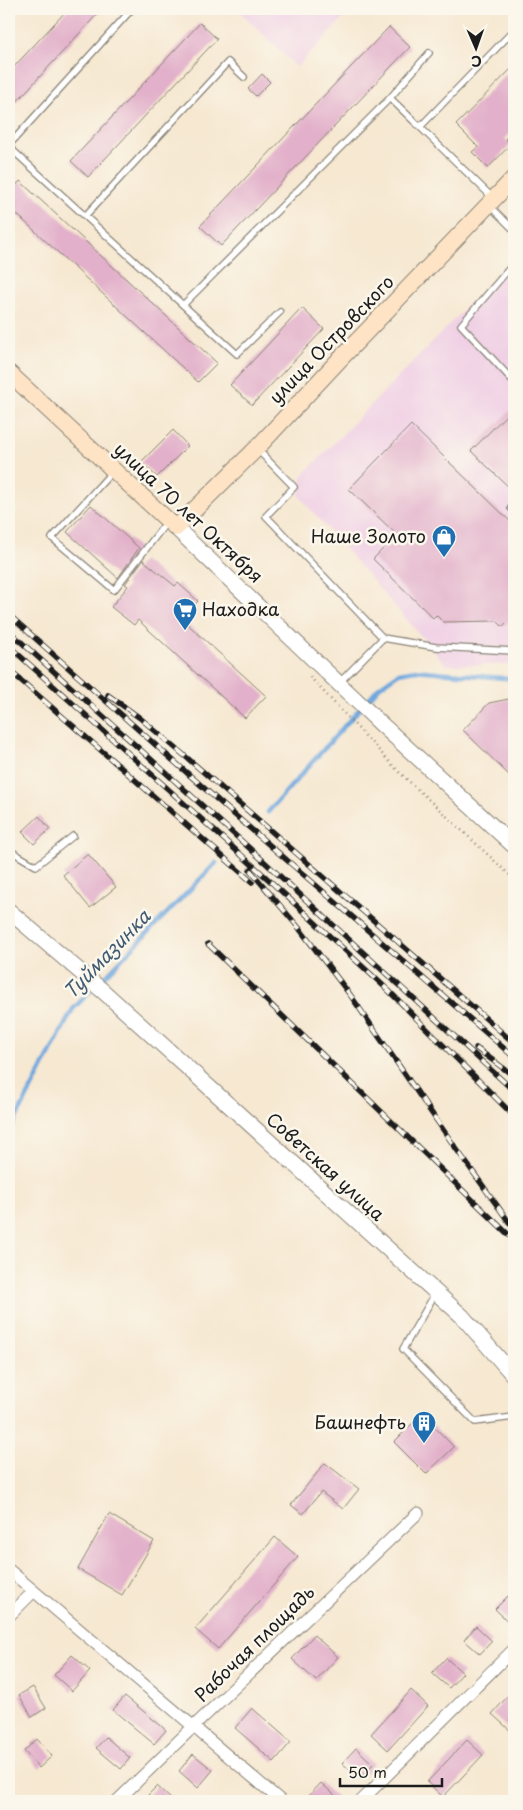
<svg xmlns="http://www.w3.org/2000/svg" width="523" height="1810" font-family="'Playpen Sans',sans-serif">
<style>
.built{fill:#f0d0e5}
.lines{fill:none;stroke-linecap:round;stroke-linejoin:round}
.stream{stroke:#6fa7de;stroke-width:4.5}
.building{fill:#e2b0ca}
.service-casing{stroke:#898276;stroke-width:8}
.minor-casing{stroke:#898276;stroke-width:13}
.tertiary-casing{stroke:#898276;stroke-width:17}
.secondary-casing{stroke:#898276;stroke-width:18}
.path{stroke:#898276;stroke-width:2.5;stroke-dasharray:1 4;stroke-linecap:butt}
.service{stroke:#fff;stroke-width:5.5}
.minor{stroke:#fff;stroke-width:11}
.tertiary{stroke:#fff;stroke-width:15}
.secondary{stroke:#fee4c5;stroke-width:16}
.rail-casing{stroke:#1c1c1c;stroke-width:5.5}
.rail{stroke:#fbf7ec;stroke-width:4;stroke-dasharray:11;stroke-linecap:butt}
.labels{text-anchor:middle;stroke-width:5;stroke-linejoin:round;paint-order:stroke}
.street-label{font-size:18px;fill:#1c1c1c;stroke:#fbf7ec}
.poi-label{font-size:18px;fill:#1c1c1c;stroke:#fbf7ec;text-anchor:end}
.water-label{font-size:19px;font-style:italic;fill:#415b73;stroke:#fbf7ec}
</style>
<rect width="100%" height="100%" fill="#fbf7ec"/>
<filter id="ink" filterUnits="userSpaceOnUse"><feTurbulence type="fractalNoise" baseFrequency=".02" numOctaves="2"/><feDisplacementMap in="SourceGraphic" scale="10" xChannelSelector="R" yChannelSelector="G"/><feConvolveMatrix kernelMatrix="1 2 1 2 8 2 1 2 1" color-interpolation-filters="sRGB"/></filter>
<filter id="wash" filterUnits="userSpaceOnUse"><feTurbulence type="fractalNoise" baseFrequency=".0096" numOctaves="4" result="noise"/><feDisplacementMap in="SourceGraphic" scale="20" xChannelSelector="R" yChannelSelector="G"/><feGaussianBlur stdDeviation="1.12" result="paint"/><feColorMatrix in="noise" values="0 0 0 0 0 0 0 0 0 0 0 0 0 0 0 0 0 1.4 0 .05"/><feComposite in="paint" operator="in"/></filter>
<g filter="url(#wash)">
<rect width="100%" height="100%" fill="#f6e8d1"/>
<path class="built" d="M237 9H352L297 67Z
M514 258V665H446L299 496 302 476Z"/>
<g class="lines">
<path class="stream" d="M268 812 379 687 399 673 415 670 514 679
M9 1132 73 1009 216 863"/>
</g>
<g id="blocks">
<path class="building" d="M68 9H102L9 110V72Z
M200 23 217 39 88 177 71 161Z
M389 27 410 47 221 246 200 226Z
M514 66V129L505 139 511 144 488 168 472 152 478 147 456 125Z
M262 74 270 82 256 96 248 89Z
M20 181 217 363 198 382 9 207V193Z
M302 308 324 329 252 405 230 385Z
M514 407V492L471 451Z
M411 425 514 525V616L503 627 497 621 443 622 436 615 433 618 373 559 397 535 349 489Z
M173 430 188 446 157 477 141 462Z
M91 505 139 548 118 578 67 532Z
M143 560 175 586 178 583 198 601 182 619 266 696 245 718 138 620 134 625 111 607 128 586 125 584Z
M514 698V780L463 730 489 703Z
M39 816 50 829 34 844 22 832Z
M88 854 116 887 90 908 63 875Z
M422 1414 454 1447 426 1474 394 1442Z
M325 1463 359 1489 343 1509 321 1492 303 1514 291 1505Z
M109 1514 154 1541 122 1595 78 1569Z
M275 1537 298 1557 218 1649 195 1629Z
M508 1596 514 1602V1627L495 1609Z
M476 1626 492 1641 480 1654 464 1640Z
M314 1635 338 1657 316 1681 292 1659Z
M72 1655 90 1671 72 1691 54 1675Z
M446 1658 463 1673 449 1688 432 1673Z
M33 1687 46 1708 32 1717 19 1695Z
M514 1689V1734L492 1714Z
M411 1690 428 1706 388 1750 371 1734Z
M125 1696 166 1730 154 1744 113 1710Z
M252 1708 291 1742 274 1762 235 1728Z
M106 1737 130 1758 121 1769 96 1748Z
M37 1739 52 1756 39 1768 24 1751Z
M467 1740 483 1755 443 1797 427 1782Z
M356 1748 373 1764 360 1779 342 1763Z
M193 1754 213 1770 198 1788 179 1771Z
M321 1783 341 1801H304Z
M157 1786 173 1801H142Z"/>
</g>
</g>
<g filter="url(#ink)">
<use href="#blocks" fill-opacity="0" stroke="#898276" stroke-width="1"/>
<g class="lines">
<defs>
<path id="service" d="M420 127 390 98 429 53
M9 145 132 9
M9 147 183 305 390 98
M492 197 420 127 514 30
M489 205 514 230
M85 216 228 62 244 77
M514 263 461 325 514 382
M183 305 237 354 280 312
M258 450 294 487 266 516 383 638 339 683
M112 472 52 538 114 590 166 523
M511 508 514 504
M383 638 436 647 514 651
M9 850 36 866 73 836
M435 1294 403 1349 475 1422 514 1417"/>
<path id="minor" d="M9 1570 281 1801
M9 1616 33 1592
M117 1801 193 1727 418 1513
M361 1801 514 1649"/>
<path id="tertiary" d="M176 528 380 723 514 846
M9 911 104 992 462 1316 514 1376"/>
<path id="secondary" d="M9 373 176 528 256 449 340 359 514 178"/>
</defs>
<use href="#service" class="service-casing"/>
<use href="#minor" class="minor-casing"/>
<use href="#tertiary" class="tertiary-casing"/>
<use href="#secondary" class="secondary-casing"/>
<path class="path" d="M310 677 399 772 514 879"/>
<use href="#service" class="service"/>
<use href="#minor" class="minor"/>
<use href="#tertiary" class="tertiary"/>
<use href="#secondary" class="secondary"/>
<defs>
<path id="rail" d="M9 615 221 803 514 1057
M9 631 257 855 514 1091
M9 646 268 879 389 991 514 1116
M9 670 252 882
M108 695 140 718 185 756 514 1043
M250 870 299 928 351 996 455 1147 514 1229
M208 944 514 1240
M476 1048 514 1076"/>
</defs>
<use href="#rail" class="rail-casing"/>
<use href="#rail" class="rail"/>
</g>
</g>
<defs>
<symbol id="shop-pin" viewBox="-11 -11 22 30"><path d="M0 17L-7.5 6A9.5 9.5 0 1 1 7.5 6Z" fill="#1f6fb2" stroke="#fbf7ec"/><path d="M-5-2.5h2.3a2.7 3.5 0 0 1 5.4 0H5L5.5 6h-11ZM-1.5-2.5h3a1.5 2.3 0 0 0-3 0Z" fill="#fff"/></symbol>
<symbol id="supermarket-pin" viewBox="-11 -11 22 30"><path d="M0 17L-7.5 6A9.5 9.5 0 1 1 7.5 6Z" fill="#1f6fb2" stroke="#fbf7ec"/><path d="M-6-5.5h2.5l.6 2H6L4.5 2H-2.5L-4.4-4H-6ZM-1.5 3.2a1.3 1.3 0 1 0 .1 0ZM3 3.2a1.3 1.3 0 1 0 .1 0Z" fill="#fff"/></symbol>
<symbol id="building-pin" viewBox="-11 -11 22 30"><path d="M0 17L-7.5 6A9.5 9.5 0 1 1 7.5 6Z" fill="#1f6fb2" stroke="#fbf7ec"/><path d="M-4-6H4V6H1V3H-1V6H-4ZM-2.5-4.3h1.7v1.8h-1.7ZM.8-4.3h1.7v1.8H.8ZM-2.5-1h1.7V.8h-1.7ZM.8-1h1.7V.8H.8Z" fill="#fff"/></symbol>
</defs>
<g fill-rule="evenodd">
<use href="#shop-pin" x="430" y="523" width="28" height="38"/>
<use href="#supermarket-pin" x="171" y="596" width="28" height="38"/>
<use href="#building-pin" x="410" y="1409" width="28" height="38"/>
</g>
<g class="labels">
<g class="street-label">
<text transform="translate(332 340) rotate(-46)" y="6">улица Островского</text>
<text transform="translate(188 513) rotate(43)" y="6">улица 70 лет Октября</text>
<text transform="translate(325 1167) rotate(42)" y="6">Советская улица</text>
<text transform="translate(255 1644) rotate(-44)" y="6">Рабочая площадь</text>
</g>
<g class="poi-label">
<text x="426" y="543">Наше Золото</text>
<text x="202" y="616" text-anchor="start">Находка</text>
<text x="406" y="1429">Башнефть</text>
</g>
<g class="water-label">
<text transform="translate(107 954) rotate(-46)" y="7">Туймазинка</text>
</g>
</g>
<rect width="523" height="1810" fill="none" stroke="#fbf7ec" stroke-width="30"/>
<g transform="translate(476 48) rotate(178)" stroke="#fbf7ec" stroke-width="4" paint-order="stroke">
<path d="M0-4L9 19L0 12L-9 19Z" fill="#1c1c1c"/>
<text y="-8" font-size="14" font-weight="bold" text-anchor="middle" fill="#1c1c1c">С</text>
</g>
<path d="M340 1778v8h102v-8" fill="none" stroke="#1c1c1c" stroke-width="2.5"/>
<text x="348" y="1778" font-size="15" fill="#1c1c1c" stroke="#fbf7ec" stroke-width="4" paint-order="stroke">50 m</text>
</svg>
